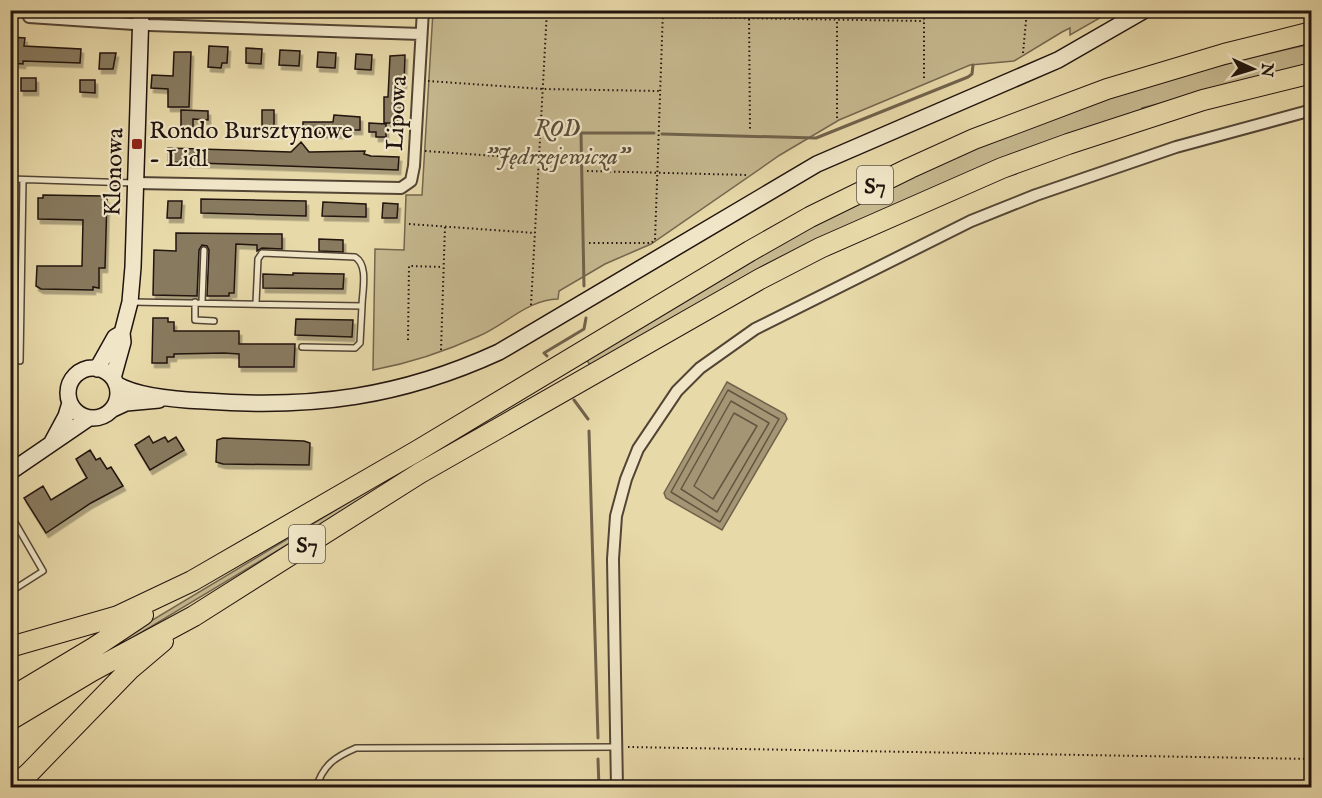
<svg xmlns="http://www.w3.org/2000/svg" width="1322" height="798" font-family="'IM FELL English',serif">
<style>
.green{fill:#c6b88f;stroke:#74664e;stroke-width:1.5}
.water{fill:#a49674;stroke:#70624b;stroke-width:1.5}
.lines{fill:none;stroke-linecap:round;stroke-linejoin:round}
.shore{stroke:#625541;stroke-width:1.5}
.stream{stroke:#70624b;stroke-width:3}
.building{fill:#887a5f;stroke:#21140e;stroke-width:1.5;filter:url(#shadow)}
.lane-casing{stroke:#534535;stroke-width:8}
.street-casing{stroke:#534535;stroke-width:14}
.secondary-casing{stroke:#21140e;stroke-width:18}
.highway-casing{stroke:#21140e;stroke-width:22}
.path{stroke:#21140e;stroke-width:2;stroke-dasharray:1.5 3;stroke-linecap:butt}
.lane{stroke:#f0e6c7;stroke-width:5}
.street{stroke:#f0e6c7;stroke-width:10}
.secondary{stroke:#f0e6c7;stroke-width:15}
.highway{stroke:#e8d9a9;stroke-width:20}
.poi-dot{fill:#8f2418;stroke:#f0e6c7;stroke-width:2}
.labels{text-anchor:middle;stroke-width:4.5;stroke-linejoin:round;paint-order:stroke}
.shield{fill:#f0e6c7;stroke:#5f5346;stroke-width:1.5}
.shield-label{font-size:22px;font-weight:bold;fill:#21140e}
.street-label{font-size:24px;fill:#21140e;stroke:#f0e6c7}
.park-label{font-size:24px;font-style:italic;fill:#5b4d3b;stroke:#f0e6c7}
.poi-label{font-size:24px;fill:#21140e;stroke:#f0e6c7;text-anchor:start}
</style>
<defs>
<filter id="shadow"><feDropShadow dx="2.5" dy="4.5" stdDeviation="0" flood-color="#0004"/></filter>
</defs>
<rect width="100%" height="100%" fill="#e8d9a9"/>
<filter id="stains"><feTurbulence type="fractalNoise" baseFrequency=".00333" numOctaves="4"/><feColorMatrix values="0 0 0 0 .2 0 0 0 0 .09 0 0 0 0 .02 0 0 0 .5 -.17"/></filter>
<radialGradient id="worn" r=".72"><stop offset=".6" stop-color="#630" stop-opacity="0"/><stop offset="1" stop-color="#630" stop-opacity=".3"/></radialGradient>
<path class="green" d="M433 11V10L1112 11 1070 35V28L1062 32 1014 61 970 65 839 120 780 155 651 244 605 264 559 291 558 299C529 299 505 325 479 336 444 352 411 363 373 370L375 249 404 250 406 195H422Z
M1311 44V66L1142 108 1140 112 716 294 590 365 586 359C677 303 770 246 866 198 1006 127 1158 77 1311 44Z
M459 436 461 440 11 711V705Z"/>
<path class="water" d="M727 382 785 414 787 419 722 530 666 498 664 493Z"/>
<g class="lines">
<path class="shore" d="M728 390 779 419 720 522 671 492Z
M731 401 769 423 717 512 681 489Z
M734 413 757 426 713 499 694 486Z"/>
<path class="stream" d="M662 134 816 138 968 77 972 74 973 65
M584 286 581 133H654
M547 356 544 353 584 329 586 318
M574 400 588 419
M589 431 598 738
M598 759 599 788"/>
</g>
<path class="building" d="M10 37 25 38 24 46 81 49 80 63 23 61V64L10 63Z
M209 46 228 47 227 63H222L221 68 208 67Z
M246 48 262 49 261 64 246 63Z
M280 50 300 51 299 66 279 65Z
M174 52H191L189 107H168V89L151 88 152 75 173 76Z
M318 52 336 53 335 68 317 67Z
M100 53H116L113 69H99Z
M356 54 372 55 371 70 355 69Z
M405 55 404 84H399L398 103 402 107 397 112V123H384V97H388L390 56Z
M21 78H36V91H21Z
M80 80H95V93L80 92Z
M181 110 208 111V120L193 119V128H181Z
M262 110H274V127H262Z
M334 115 360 117V130H345V134L303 133V122H333Z
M369 123 386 124V137H376V132H369Z
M301 142 309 152 365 151 364 154 371 156 399 157 398 170 168 162V148L291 152Z
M43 195 103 196 107 199 105 268H99V288L93 287V290L41 289 36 286 37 266H82L83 220 38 219V198H43Z
M201 199 306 201V216L201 213Z
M168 201H182L181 218H167Z
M323 202 366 204V217L322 216Z
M383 203 398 204 397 218H382Z
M176 233 282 234V249L262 248 257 251V245L236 244 234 293H229V296H207L209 250 207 246 202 245 199 250 197 296 153 295 154 250 176 251Z
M319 239 343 240V252L319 251Z
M293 273 344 274 343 289 263 288V274L293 275Z
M153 318H168V322H174V331H239V344H295L294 367H239V354L224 353 174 354V357H167V363H152Z
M296 319 353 320 352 337 295 335Z
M149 436 153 443 165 437 168 442 176 437 184 450 150 470 135 445Z
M223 438 304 441 310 443 309 465 223 464 216 462 217 440Z
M90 450 96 460 100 458 107 469 111 467 123 486 91 503 46 533 24 498 43 486 51 500 87 478 76 459Z"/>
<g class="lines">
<defs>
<path id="lane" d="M10 179 134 183
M131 302 362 306 360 343 355 348 302 347
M195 302V320L214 321
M202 302 204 250
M256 303 258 259 262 253 355 257C369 265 362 292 362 306
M20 361 23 180
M10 514 43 571 10 592
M316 788C323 765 335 757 356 748L616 747"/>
<path id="street" d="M29 17 149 25 421 34
M136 183 401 188 411 181 414 166 423 10
M617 788 613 559 616 516 626 479 638 449 677 391 700 368 755 329 971 221 1036 195 1176 147 1312 110"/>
<path id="secondary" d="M68 393a25 25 0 1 1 50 0a25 25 0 1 1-50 0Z
M97 369 115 337 122 333
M113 378 123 342 122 333 130 302 133 267 141 10
M116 384C138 397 180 400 205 401 312 409 401 397 499 352L817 164 1058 60 1145 10
M113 409 126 403 159 400
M52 442 66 416 70 403
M10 472 89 418"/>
<path id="highway" d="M10 647 118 616 192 581 417 451 750 251 810 217 910 168 974 139 1107 89 1224 54 1312 32
M10 698 95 647 143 615
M10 720 92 671 194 616 420 473 760 279 820 248 1002 168 1068 144 1203 100 1312 73
M12 788 30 772 130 669 163 641"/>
</defs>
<use href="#lane" class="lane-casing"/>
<use href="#street" class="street-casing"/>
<use href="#secondary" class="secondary-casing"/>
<use href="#highway" class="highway-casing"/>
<path class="path" d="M483 10 547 15 924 21
M749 10 750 131
M1023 53 1027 10
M924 78V10
M428 81 543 89 659 91
M837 118V10
M425 151 539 159
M587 171 748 175
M409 224 535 233
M589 243H651L655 240 663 10
M531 305 547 10
M408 340 409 266 443 267
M441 350 445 226
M628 747 1312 759"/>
<use href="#lane" class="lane"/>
<use href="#street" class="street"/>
<use href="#secondary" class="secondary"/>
<use href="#highway" class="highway"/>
</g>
<rect class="poi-dot" x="131" y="138" width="12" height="12" rx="3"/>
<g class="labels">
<g class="shield">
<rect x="857" y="166" width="36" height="38" rx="4.5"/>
<rect x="289" y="525" width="36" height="38" rx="4.5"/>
</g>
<g class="shield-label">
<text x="875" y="193">S7</text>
<text x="307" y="552">S7</text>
</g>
<g class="street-label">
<text transform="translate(396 113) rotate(-87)" y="8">Lipowa</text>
<text transform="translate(113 172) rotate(-88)" y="8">Klonowa</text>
</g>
<g class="park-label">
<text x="557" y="136">ROD<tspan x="557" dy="28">"Jędrzejewicza"</tspan></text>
</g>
<g class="poi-label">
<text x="149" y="138">Rondo Bursztynowe<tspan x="149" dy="28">- Lidl</tspan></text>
</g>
</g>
<rect width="1322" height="798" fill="none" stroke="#e8d9a9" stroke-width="36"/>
<rect x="12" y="12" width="1298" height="774" fill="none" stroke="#21140e" stroke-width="3"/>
<rect x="18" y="18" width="1286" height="762" fill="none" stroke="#21140e" stroke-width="1.5"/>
<g transform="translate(1253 69) rotate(94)" stroke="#f0e6c7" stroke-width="4.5" paint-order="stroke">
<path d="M0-4.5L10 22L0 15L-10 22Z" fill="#21140e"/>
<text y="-9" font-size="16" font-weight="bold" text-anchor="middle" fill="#21140e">N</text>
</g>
<rect width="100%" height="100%" filter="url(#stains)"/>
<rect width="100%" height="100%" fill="url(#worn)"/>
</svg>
